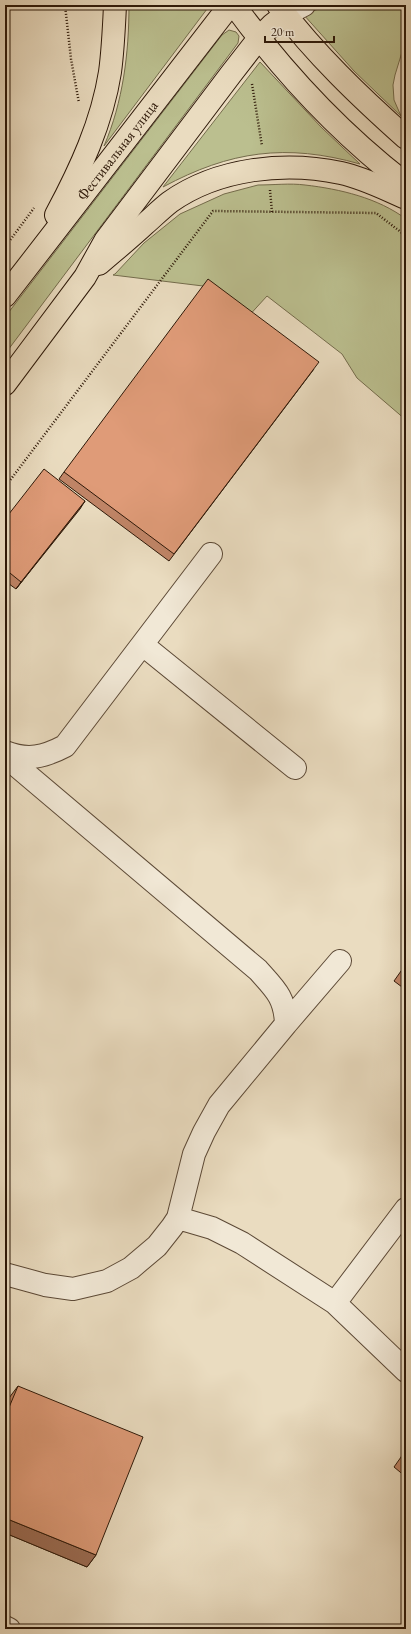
<svg xmlns="http://www.w3.org/2000/svg" width="411" height="1634" font-family="'EB Garamond',serif">
<style>
.green{fill:#bbbf8f;stroke:#746c4c}
.lines{fill:none;stroke-linecap:round;stroke-linejoin:round}
.minor-casing{stroke:#5c4936;stroke-width:24}
.major-casing{stroke:#2d1808;stroke-width:24}
.path{stroke:#2d1808;stroke-width:2.5;stroke-dasharray:1 2;stroke-linecap:butt}
.minor{stroke:#f1e8d6;stroke-width:22}
.major{stroke:#eadcc0;stroke-width:22}
.wall{fill:#c08567;stroke:#2d1808}
.shaded-wall{fill:#9c6c54;stroke:#2d1808}
.building{fill:#df9b78;stroke:#2d1808}
.labels{text-anchor:middle;stroke-width:3;stroke-linejoin:round;paint-order:stroke}
.street-label{font-size:15px;fill:#2d1808;stroke:#f1e8d6}
</style>
<rect width="100%" height="100%" fill="#eadcc0"/>
<filter id="stains"><feTurbulence type="fractalNoise" baseFrequency=".005" numOctaves="4"/><feColorMatrix values="0 0 0 0 .2 0 0 0 0 .09 0 0 0 0 .02 0 0 0 .5 -.17"/></filter>
<radialGradient id="worn" r=".72"><stop offset=".6" stop-color="#630" stop-opacity="0"/><stop offset="1" stop-color="#630" stop-opacity=".3"/></radialGradient>
<path class="green" d="M129 5H210L104 146C123 102 129 53 129 5Z
M331 5H396L406 8V39L395 75 393 85 394 100 401 116 354 71 303 14Z
M229 30 236 32 239 36 238 43 5 354V317L222 35Z
M260 62 321 127 360 164C286 143 230 151 163 187Z
M258 185C274 185 290 183 305 185 340 189 378 198 406 219V420L357 378 342 354 267 296 246 319 203 286 113 275 115 274 144 243 180 214 224 194Z"/>
<g class="lines">
<defs>
<path id="minor" d="M285 15 304 5
M143 645 295 768
M5 752C28 761 44 757 65 746L211 554
M5 756 258 970C275 989 285 997 286 1024L219 1105 204 1132 194 1154 178 1218
M286 1024 340 961
M5 1274 45 1285 73 1289 107 1281 131 1268 157 1246 172 1227 178 1218 212 1228 242 1243 335 1303 406 1371
M335 1303 406 1209
M5 1627 9 1629"/>
<g id="major">
<path d="M234 5C283 72 341 134 406 184"/>
<path d="M278 5C315 54 360 97 406 138"/>
<path d="M56 215C80 170 102 123 110 72 113 50 114 27 115 5"/>
<path d="M99 264C114 251 130 238 145 224 153 217 161 209 170 202 218 168 285 161 341 173 364 178 385 189 406 198"/>
<path id="s1" d="M5 296 230 5"/>
<path d="M5 384 85 277 105 241 231 74 259 38 272 25 285 15"/>
</g>
</defs>
<use href="#minor" class="minor-casing"/>
<use href="#major" class="major-casing"/>
<path class="path" d="M65 5 71 59 79 103
M252 84 262 146
M270 190 272 212
M5 247 34 208
M5 487 213 211 376 213 406 236"/>
<use href="#minor" class="minor"/>
<use href="#major" class="major"/>
</g>
<path class="wall" d="M314 369 169 561 59 479 64 472Z
M85 501 16 589 5 581V519Z
M406 964V990L394 981Z
M18 1386 96 1555 87 1567 5 1533V1409L9 1398Z
M406 1450V1477L394 1467Z"/>
<path class="shaded-wall" d="M85 501 80 509 16 589 21 582Z
M5 1518 96 1555 87 1567 5 1533Z"/>
<path class="building" d="M208 279 319 362 174 554 64 472Z
M44 469 85 501 21 582 5 569V519Z
M406 964V972L402 969Z
M18 1386 143 1437 96 1555 5 1518V1417Z
M406 1450V1462L401 1457Z"/>
<g class="labels">
<g class="street-label">
<text dy="5" stroke="none"><textPath href="#s1" startOffset="184">Фестивальная улица</textPath></text>
</g>
</g>
<rect width="411" height="1634" fill="none" stroke="#eadcc0" stroke-width="20"/>
<rect x="6" y="6" width="399" height="1622" fill="none" stroke="#2d1808" stroke-width="2"/>
<rect x="10" y="10" width="391" height="1614" fill="none" stroke="#2d1808"/>
<path d="M265 36v6h69v-6" fill="none" stroke="#2d1808" stroke-width="2"/>
<text x="271" y="36" font-size="12" fill="#2d1808" stroke="#f1e8d6" stroke-width="3" paint-order="stroke">20 m</text>
<rect width="100%" height="100%" filter="url(#stains)"/>
<rect width="100%" height="100%" fill="url(#worn)"/>
</svg>
